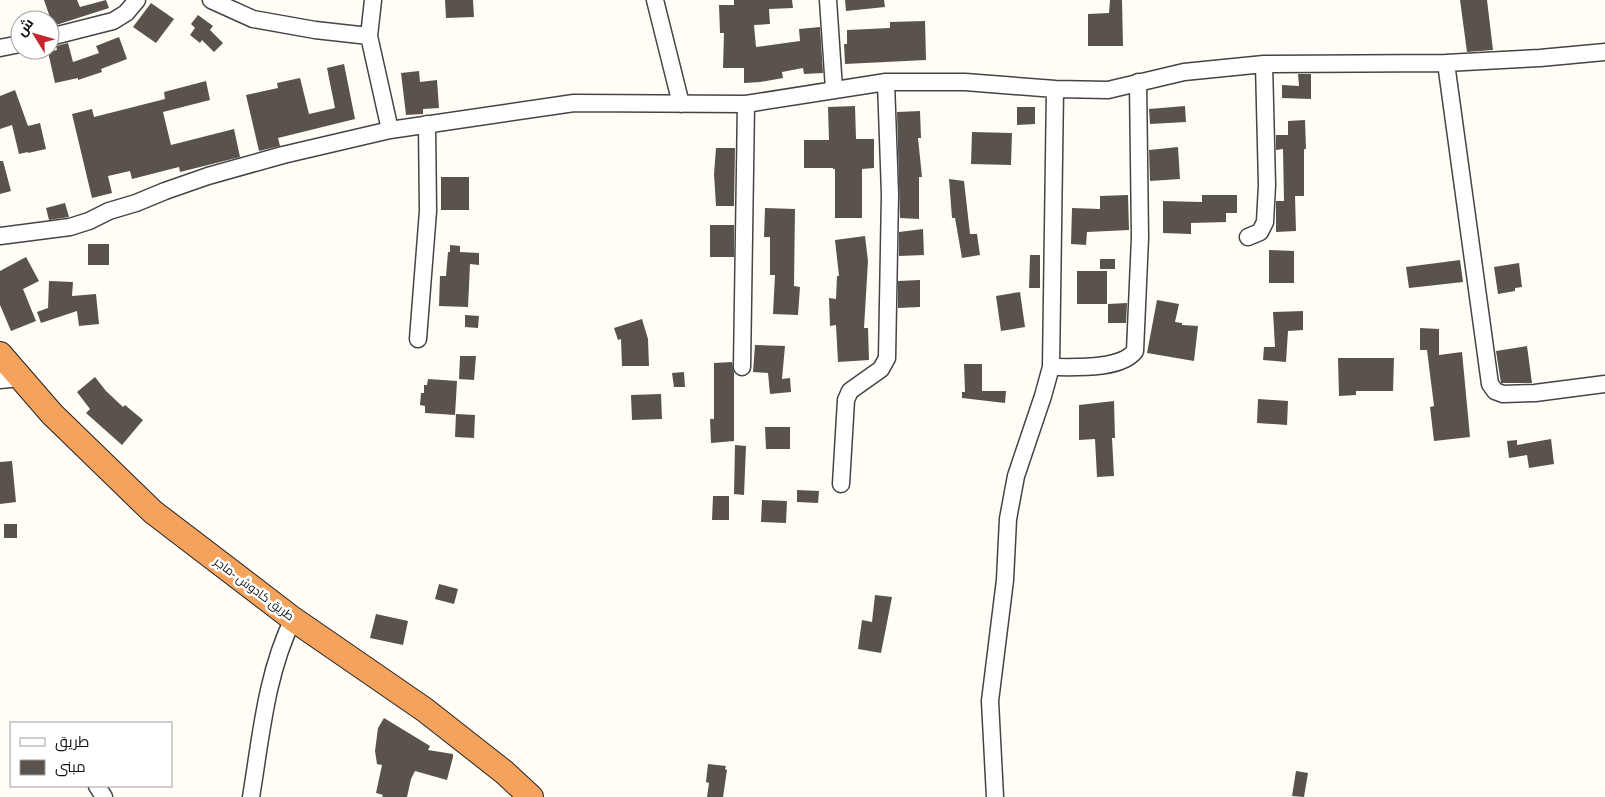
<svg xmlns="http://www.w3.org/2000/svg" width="1605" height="797" font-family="'Source Serif 4',Cairo,serif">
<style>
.building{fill:#5a524d}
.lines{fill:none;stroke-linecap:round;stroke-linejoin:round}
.minor-casing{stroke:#444;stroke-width:19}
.highway-casing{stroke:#222;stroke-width:26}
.minor{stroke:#fff;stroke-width:16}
.highway{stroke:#f5a25d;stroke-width:24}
.labels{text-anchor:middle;stroke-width:5;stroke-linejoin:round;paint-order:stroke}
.street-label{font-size:12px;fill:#111;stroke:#fff}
</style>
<rect width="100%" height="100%" fill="#fffdf5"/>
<path class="building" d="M44 0H77L80 7 106 0 109 8 53 26Z
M445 0H473L474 17 446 18Z
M734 0H792L793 8 769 9 770 24 754 25 756 47 800 41 799 29 820 27 823 73 804 74 803 68 782 72 783 78 760 82 744 83V68H723L724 33H720L719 5H734Z
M845 0H884L885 7 846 11Z
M1110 0H1122L1123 46H1088V14L1109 13Z
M1460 0H1487L1493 50 1467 52Z
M151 3 174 19 156 43 133 27Z
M198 15 213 26 210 30 223 43 214 52 202 40 200 43 190 35 195 28 191 24Z
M925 21 926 60 845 64 844 44H847V30L890 28V22Z
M119 37 127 59 101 69 102 72 78 80V78L55 83 48 52 57 50 56 46 68 43 73 62 99 53 96 46Z
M344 64 355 119 278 138 280 146 259 151 246 95 278 88 277 83 300 78 309 114 335 108 327 68Z
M419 71 420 82 437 80 439 108 423 109V114L406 115 401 73Z
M1298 74H1311V99L1282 98V85L1299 86Z
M206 81 210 100 163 112 171 145 234 129 240 157 180 172 179 167 132 179 130 171 108 176 112 193 92 198 72 114 92 109 94 117 165 99 164 92Z
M15 90 28 126 40 123 46 149 28 153V152L19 154 12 125 0 129V96Z
M855 106 856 139H874V168L862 169V218H835V169H833V168H804V140H829L828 107Z
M1185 106 1186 122 1150 124 1149 109Z
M1017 107H1035V124L1017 125Z
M920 111 921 138H918L922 177H919V219L900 218 897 112Z
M1305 120 1306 149H1304V196H1295L1296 231 1276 232V201H1284L1283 149 1276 150V135H1288V121Z
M972 132 1012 133 1011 165 971 164Z
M1178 147 1180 179 1150 181 1149 150Z
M716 148H735L734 206H716L714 174Z
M0 161H3L11 191 0 194Z
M441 177H469V210H441Z
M949 179 964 181 970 234H977L980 255 962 258 955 218H952Z
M1128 195 1129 230 1087 232 1086 245 1071 244 1072 208 1100 209V196Z
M1202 195H1237V213H1226V222L1191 223V234L1163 233V201L1202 202Z
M65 203 69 217 49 220 46 208Z
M765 208 795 209 794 286 800 287 798 315 773 314 775 275H770V237H764Z
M710 225H734V257H710Z
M923 229 924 255 899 256V232Z
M865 236 868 261 864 328H868L869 360 838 362 836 325 830 326 829 298 836 299 837 276H839L835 240Z
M88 244H109V265H88Z
M450 245 460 246V252L479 253V265L470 264 468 307 439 306 440 276H446L448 252H450Z
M1269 250 1294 251V283H1269Z
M1030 255H1040V288H1029Z
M26 257 39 281 23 289 36 321 11 331 0 305V271Z
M1100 259H1115V269H1100Z
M1460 260 1463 282 1409 288 1406 267Z
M1519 263 1522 287 1515 288V291L1498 294 1494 267Z
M1077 271H1107V304H1077Z
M920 280V307L898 308V281Z
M49 281 73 282 72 296 96 294 99 324 79 326 77 311 41 323 37 312 48 308Z
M1020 292 1025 327 1001 331 996 296Z
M1157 300 1179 304 1175 322 1182 323V325L1198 326 1194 361 1147 353Z
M1127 303 1126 323H1108V304Z
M1303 311V330L1288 331 1286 362 1263 360 1264 347H1275L1273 312Z
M465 315 479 316 478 328 465 327Z
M642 319 648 339 649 366H622L621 339 618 340 614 328Z
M1420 328 1439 329V355L1462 352 1470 437 1434 441 1430 407 1434 406 1427 350H1420Z
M755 345 785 346 782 379 790 378 791 392 770 394 768 373 753 372Z
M1527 346 1532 383H1501L1496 351Z
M460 356H476L474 380 459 379Z
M1338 358H1394L1393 391H1356V395L1339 396Z
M732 362 734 373V441L711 443 710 419H714V363Z
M964 364H982V391H1006L1005 403 962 398V392H965Z
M684 372 685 387H674L672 373Z
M95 377 106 391 123 407 125 405 143 420 122 445 86 413 90 409 77 392Z
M428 379 457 381 455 415 425 413V406L420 405 421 393H424V385H427Z
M661 394 662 419 632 420 631 395Z
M1258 399 1288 401 1287 425 1257 423Z
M1114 401 1115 438H1112L1114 476 1097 477 1095 439 1079 440V405Z
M456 414 475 415 474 438 455 437Z
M765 427H790V449H766Z
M1551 439 1554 464 1529 468 1527 455 1509 458 1507 441 1517 440V445Z
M735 445 746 446 744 495 734 494Z
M12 461 16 502 0 504V462Z
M797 490 819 491 818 503 797 502Z
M713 496H729V520H712Z
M762 500 787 501 786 523 761 522Z
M4 524H17V538H4Z
M439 584 458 589 454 604 435 599Z
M875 595 892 597 881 653 858 649 862 620 872 622Z
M376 614 408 621 403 645 370 638Z
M384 718 430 746 428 750 453 754V757L447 780 415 771 411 779 407 797H382L383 795 376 793 382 765 377 764 375 751 378 728Z
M708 764 726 766 725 769 727 770 723 797H707L709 783 706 782Z
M1296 771 1308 773 1304 797 1292 796Z"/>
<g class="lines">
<defs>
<path id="minor" d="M211 0 253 19 315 30 369 36
M373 0 369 36 390 130
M655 0 681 104
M828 0 834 89
M50 37 113 21 126 13 137 0
M0 48 20 44
M1446 63 1490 384 1495 391 1503 394 1535 393 1605 384
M0 236 70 227 89 221 109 211 136 203 165 191 208 176 283 155 390 130 574 103 746 104 886 82H965L1055 89 1108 90 1184 72 1264 64 1446 63 1540 58 1605 52
M1248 237 1260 232 1265 222 1267 185 1264 64
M418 339 428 211 427 124
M742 367 746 104
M1051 367C1073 367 1121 370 1135 351L1140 238 1138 82
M0 380 20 378
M841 484 846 400 850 391 881 369 887 358 890 194 886 82
M97 786 104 797
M251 797C261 737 266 674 293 619
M995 797 990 701 1005 580 1008 519 1016 476 1043 396 1051 367 1055 89"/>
<path id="highway" d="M0 354 52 414 153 512 293 619 425 710 504 772 531 797"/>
</defs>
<use href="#minor" class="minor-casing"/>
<use href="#highway" class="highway-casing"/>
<use href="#minor" class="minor"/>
<use href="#highway" class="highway"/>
</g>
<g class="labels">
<g class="street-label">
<text transform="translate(254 589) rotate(37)" y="4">طريق كادوش -ماجر</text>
</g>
</g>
<rect x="10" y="722" width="162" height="65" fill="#ffffff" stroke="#a0a0a0"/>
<rect x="20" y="738" width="25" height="8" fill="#ffffff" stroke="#a0a0a0"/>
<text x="55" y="747" font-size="15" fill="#111111">طريق</text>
<rect x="20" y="760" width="25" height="15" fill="#5a524d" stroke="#a0a0a0"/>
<text x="55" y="772" font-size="15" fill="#111111">مبنى</text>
<g transform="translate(35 35) rotate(307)"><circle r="24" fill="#ffffff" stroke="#a0a0a0"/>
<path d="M0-4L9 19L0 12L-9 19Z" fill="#c4262e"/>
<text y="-8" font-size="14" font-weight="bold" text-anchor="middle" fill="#111111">ش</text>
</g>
</svg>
